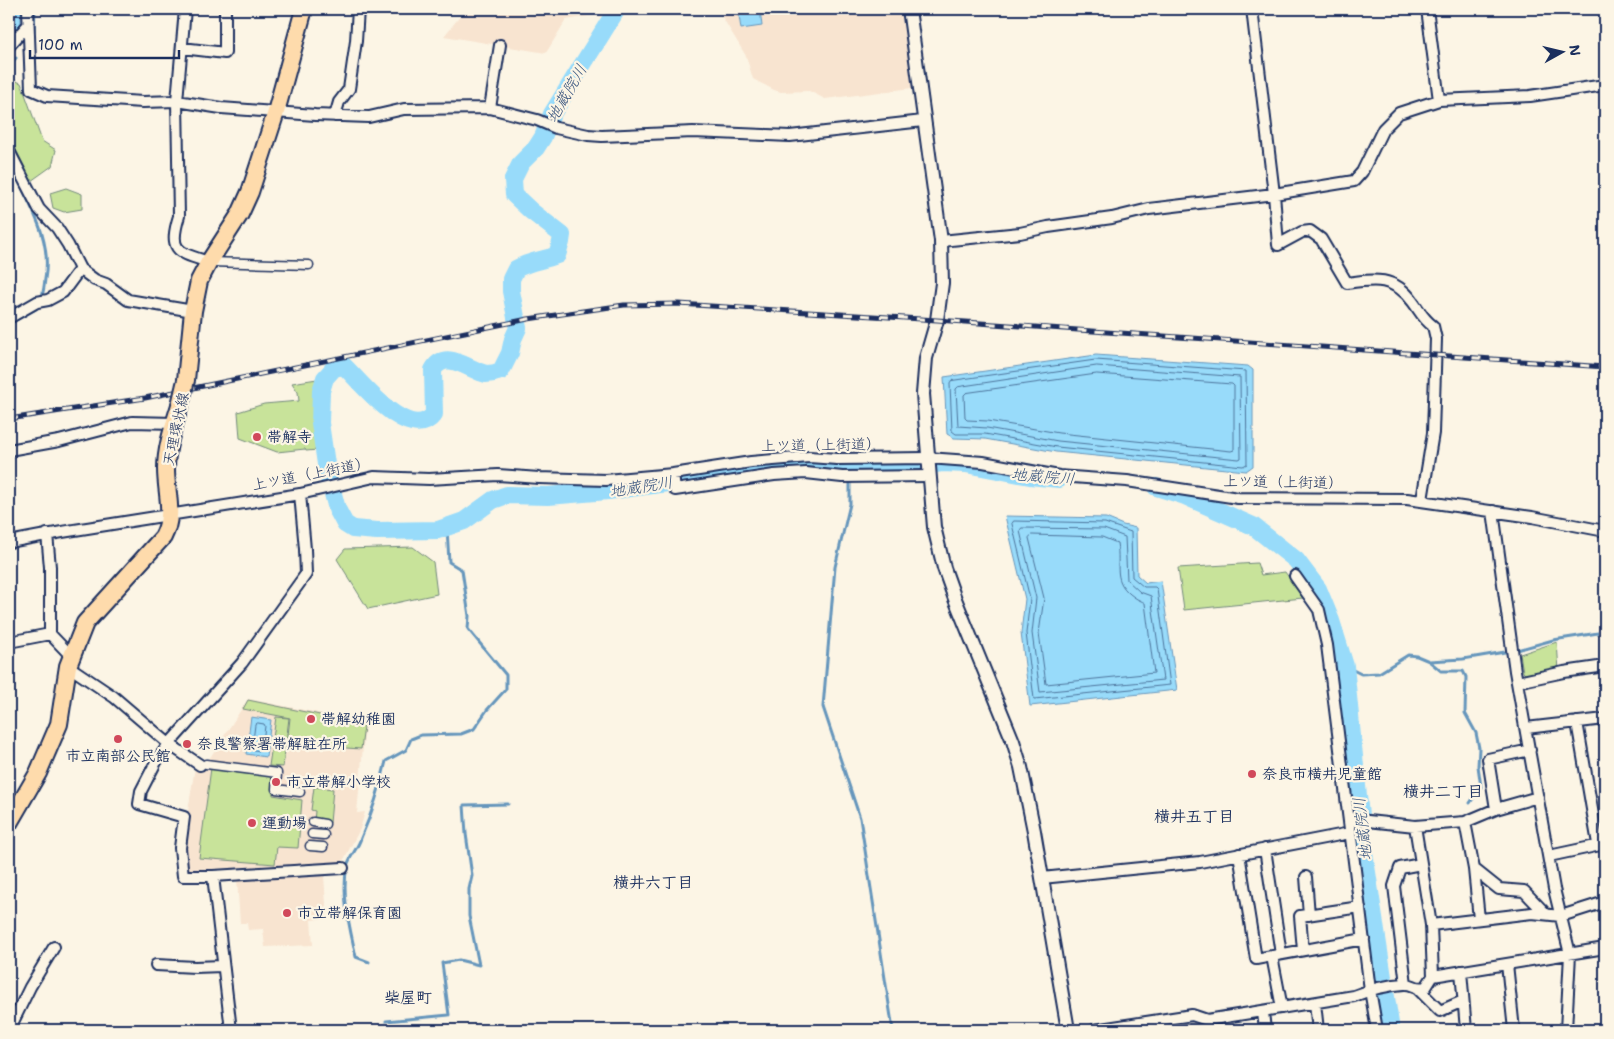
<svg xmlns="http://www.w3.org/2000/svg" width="1614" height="1039" font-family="'Shantell Sans','Klee One',sans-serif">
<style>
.built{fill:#f8e4d0}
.green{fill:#c8e39a;stroke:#72897c}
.water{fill:#98dbfa;stroke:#6696bc}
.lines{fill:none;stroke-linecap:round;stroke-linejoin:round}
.shore{stroke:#4d749c;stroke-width:1}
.stream{stroke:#6696bc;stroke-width:3}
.river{stroke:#98dbfa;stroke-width:18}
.pedestrian-casing{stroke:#1b2f5e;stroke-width:11}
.minor-casing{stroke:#1b2f5e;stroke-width:14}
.tertiary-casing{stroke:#1b2f5e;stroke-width:16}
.primary-casing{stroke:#1b2f5e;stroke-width:20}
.pedestrian{stroke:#fcf5e5;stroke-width:8}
.minor{stroke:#fcf5e5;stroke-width:10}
.tertiary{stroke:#fcf5e5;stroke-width:12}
.primary{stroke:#fedbac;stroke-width:16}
.rail-casing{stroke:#1b2f5e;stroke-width:5}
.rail{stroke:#fcf5e5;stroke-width:3;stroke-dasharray:9;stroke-linecap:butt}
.primary-bridge-casing{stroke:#1b2f5e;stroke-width:20;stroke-linecap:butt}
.primary-bridge{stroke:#fedbac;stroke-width:16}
.poi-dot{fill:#d1495b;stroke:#fcf5e5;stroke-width:2}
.labels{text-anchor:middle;stroke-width:4.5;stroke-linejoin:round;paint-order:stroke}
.street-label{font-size:15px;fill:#1b2f5e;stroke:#fcf5e5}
.poi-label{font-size:15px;font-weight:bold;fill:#1b2f5e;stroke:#fcf5e5;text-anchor:start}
.water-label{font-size:16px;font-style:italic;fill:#34517d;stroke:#fcf5e5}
.neighbourhood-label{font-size:16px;font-weight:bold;fill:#1b2f5e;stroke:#fcf5e5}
</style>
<rect width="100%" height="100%" fill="#fcf5e5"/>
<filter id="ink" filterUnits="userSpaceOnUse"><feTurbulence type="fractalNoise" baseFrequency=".02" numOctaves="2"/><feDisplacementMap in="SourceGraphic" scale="10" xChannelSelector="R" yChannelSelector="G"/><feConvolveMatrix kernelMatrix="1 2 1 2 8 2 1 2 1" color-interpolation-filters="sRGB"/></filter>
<g filter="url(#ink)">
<path class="built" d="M466 9H609L606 13 566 20 546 53 444 36Z
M720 9H901L912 88 825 99 809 91 781 92 774 90 753 79 746 56 721 15Z
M248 699 314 712 365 725 357 813 365 812 360 829 341 865 188 872 182 849 195 767 202 770Z
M324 876 327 918 311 920 313 945 265 947 263 929 248 930 247 923H240L237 879Z"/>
<path class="green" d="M9 78 21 83 42 141 56 150 52 166 31 181 9 135Z
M66 188 82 194V209L64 212 53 208 50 193Z
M317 379 313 401 318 450 306 451 305 449 277 452 240 438 238 412 264 404 299 401 298 392 292 383Z
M413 547 433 562 437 594 368 609 337 559 345 549Z
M1257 563 1261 575 1285 572 1303 598 1184 610 1178 568Z
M1557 642 1559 671 1529 678 1523 672 1520 654Z
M248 700 344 720 364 726 361 749 287 744 290 718 243 709Z
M276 717 289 718 283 767 269 766Z
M211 768 274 776 273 795 302 800 298 848 277 847 275 864 199 858Z
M314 787 333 789 330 823 314 821 315 811 311 810Z"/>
<path class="water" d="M9 9H21V23L9 39Z
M738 9H760L762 26 741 29Z
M1096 355 1248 366 1253 370V466L1246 471 1056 452 985 439 954 438 947 434 944 377Z
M1005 516 1106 518 1123 525 1136 528 1137 575 1146 583 1161 581 1177 690 1030 706 1021 633 1025 599Z
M251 717 271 720 266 757 246 754Z"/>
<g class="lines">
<path class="shore" d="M1096 360 1246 371 1247 464 1243 466 1057 447 985 434H956L952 431 950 384 951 381Z
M1097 366 1240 377 1241 458 1239 459 1058 441 987 428 958 426 956 389 958 387Z
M1097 374 1232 384 1234 386V450L1231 451 1059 433 988 421 967 420 965 418 964 395 966 393Z
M1014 521 1105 523 1131 532 1132 577 1144 587H1155L1157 589 1170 685 1034 699 1026 633 1030 599 1012 524Z
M1022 528 1104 529 1125 537 1127 580 1140 592 1151 596 1163 680 1040 692 1032 633 1036 598 1020 531Z
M1032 535 1102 537 1117 543C1121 567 1111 581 1134 597 1138 600 1142 601 1145 603L1154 673 1046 684 1039 633 1044 598 1029 538Z
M258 723 264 724 265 726 262 749 260 751 254 750 252 748 255 725Z"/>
<path class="stream" d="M34 31 35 9
M9 64 16 58
M9 143 12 149
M9 178 16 175C32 210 52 240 45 279 44 286 44 292 41 298
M9 324 36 309 37 306
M848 465 850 484V504L835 567 823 707 860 818 893 1030
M1429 661 1463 659 1517 650 1553 640 1598 633
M1345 666 1361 674 1379 673 1408 655 1417 656 1429 661 1441 671H1463L1466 677 1465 713 1476 733 1479 748 1478 766 1481 787 1470 803
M369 962 356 957C350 928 341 896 347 866 350 856 358 848 361 838 372 813 380 788 386 761L406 750 411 739 421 735 461 734 474 729 487 710 506 689V675L468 629 469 616 462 570 449 562 447 528
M386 1021 449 1015 442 963 459 960 479 965 469 916V889L472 876 466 834 464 805 508 804"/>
<path class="river" d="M617 9 552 114 543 137 536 148 521 163 513 179 514 195 531 211 562 235 561 242 557 255C542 261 531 260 516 269L511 279V291L518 328 513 339 510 353 501 371C496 373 491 374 486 374 469 370 445 348 433 370L434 414C410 446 361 382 344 366L334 368 325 378 321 391 320 423 327 471 337 509 345 524 353 529 377 531 438 530 464 521 493 500 507 495 548 496 608 491 682 481 770 465 817 464 918 466 943 463 966 464 1030 476 1059 479
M1156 487 1185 496 1253 526 1296 560 1318 589 1331 621 1345 666 1363 846 1391 1030"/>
<defs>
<path id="pedestrian" d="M209 262 309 265
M206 764 277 773 276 789 300 792
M313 822 325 824
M312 834 324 835
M310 846 323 847"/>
<path id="minor" d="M28 9 31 89 47 96 143 102 177 101 221 108 315 115 369 117 404 109 490 108 537 120 556 128 588 135 602 136 693 132 790 136 923 121
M185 9 177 101 179 216C168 252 178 252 209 262
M1252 9 1274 194 1354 181 1362 172 1383 129 1399 113 1439 100 1530 96 1605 85
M1427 9 1439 100
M9 46 28 25
M182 48 225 53V9
M490 108 500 45
M335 116 339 102 349 89 356 41 358 9
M9 151 39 209 57 228 68 245 80 269 95 280 106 284 128 300 193 311
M941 241 1020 233 1048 227 1112 218 1149 209 1274 194 1278 245 1302 232 1310 231 1321 239 1347 283C1374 279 1395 276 1413 302 1420 311 1423 319 1433 326L1436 339 1433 433 1422 500
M9 318 37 302 48 300 63 292 80 269
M9 450 59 441 132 422 175 423
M673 474 675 490 774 475 806 473 842 477 929 476
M300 494 305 549 306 574 242 663 169 744 156 762 141 791 139 804 184 817 180 848 183 876H213L343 868
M1493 511 1515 671 1554 889 1570 954 1566 1030
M47 534 50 567V634L72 657
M9 542 62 532 300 494 374 477 429 479 498 475 539 478 606 480 673 474 751 462 809 457 837 459 928 458 983 462 1059 476 1127 481 1238 498 1407 499 1532 517 1605 531
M1295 576 1319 610 1327 645 1370 990 1377 1030
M9 642 50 634
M68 666 114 697 169 744 200 765
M1517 682 1564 672 1605 666
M1577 722 1598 844
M1526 728 1605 719
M1496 809 1488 759 1530 750
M1349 819 1415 826 1465 822 1496 809 1538 797
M1465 822 1474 869 1499 889 1524 891 1546 914
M1415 826 1431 925 1433 976
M1265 849 1281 954
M1239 854 1256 959 1364 939
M1549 856 1605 844
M1474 869 1479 919
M213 876 231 1030
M1306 877 1309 915
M1042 878 1200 862 1350 833
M1431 925 1532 913 1561 916 1605 902
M1303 950 1300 916 1360 907
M1272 956 1282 1008
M1507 964 1514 1030
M156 965 195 967 222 966
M1461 971 1466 1030
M1406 984 1394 886 1400 868 1421 864
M1418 989 1440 1011 1463 1001
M1315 1003 1318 1030
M1263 1012 1265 1030
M9 1030 30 987 54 947
M1094 1030 1192 1015 1207 1020 1354 996C1369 990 1387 985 1404 984 1414 983 1413 990 1426 987L1433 976 1605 948"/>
<path id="tertiary" d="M909 9 941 241 942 283 937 320 926 358 923 394 934 527 944 568 955 599 1013 741 1021 767 1034 831 1068 1030"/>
<path id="primary" d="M186 380 193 311 199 281 209 262 240 214 250 192 276 112 304 9
M9 823 38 773 59 724 68 666 85 623 163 537C175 514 166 494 166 469 166 447 174 425 180 405"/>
</defs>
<use href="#pedestrian" class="pedestrian-casing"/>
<use href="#minor" class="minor-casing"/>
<use href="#tertiary" class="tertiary-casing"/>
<use href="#primary" class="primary-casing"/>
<use href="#pedestrian" class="pedestrian"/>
<use href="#minor" class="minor"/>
<use href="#tertiary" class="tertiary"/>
<use href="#primary" class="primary"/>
<defs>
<path id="rail" d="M9 419 145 398 528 319 624 305 679 304 937 320 1605 367"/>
</defs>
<use href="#rail" class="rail-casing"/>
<use href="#rail" class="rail"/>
<defs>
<path id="primary-bridge" d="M180 405 186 380"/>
</defs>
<use href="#primary-bridge" class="primary-bridge-casing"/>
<use href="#primary-bridge" class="primary-bridge"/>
</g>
</g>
<g class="poi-dot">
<circle cx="257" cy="437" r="5"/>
<circle cx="311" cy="719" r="5"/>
<circle cx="118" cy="739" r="5"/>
<circle cx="187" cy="744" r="5"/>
<circle cx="1252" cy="774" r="5"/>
<circle cx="276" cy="782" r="5"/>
<circle cx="252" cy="823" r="5"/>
<circle cx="287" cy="913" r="5"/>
</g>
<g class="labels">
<g class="street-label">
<text transform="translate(176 429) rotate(-78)" y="5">天理環状線</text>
<text transform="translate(821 445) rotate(-1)" y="5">上ツ道（上街道）</text>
<text transform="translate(311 474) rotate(-11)" y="5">上ツ道（上街道）</text>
<text transform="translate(1283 482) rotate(1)" y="5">上ツ道（上街道）</text>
</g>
<g class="poi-label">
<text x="267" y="442">帯解寺</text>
<text x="321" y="724">帯解幼稚園</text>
<text x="197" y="749">奈良警察署帯解駐在所</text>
<text x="118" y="761" text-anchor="middle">市立南部公民館</text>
<text x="1262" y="779">奈良市横井児童館</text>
<text x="286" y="787">市立帯解小学校</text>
<text x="262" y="828">運動場</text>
<text x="297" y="918">市立帯解保育園</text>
</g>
<g class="water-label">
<text transform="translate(566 93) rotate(-60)" y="6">地蔵院川</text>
<text transform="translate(1043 476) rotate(5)" y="6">地蔵院川</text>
<text transform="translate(641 486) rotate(-9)" y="6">地蔵院川</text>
<text transform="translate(1362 829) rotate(-97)" y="6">地蔵院川</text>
</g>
<g class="neighbourhood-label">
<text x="1443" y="797">横井二丁目</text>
<text x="1194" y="822">横井五丁目</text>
<text x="653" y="888">横井六丁目</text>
<text x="408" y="1003">柴屋町</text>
</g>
</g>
<rect width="1614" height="1039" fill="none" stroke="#fcf5e5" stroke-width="30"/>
<rect x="15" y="15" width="1584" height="1009" fill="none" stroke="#1b2f5e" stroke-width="2" filter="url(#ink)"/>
<g transform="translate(1562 52) rotate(82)" stroke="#fcf5e5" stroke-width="4" paint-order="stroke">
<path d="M0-4L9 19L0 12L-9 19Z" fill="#1b2f5e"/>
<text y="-8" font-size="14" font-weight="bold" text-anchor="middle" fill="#1b2f5e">N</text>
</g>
<path d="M30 50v8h149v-8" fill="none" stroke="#1b2f5e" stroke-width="2.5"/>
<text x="38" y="50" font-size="15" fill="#1b2f5e" stroke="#fcf5e5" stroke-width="4" paint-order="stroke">100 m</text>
</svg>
